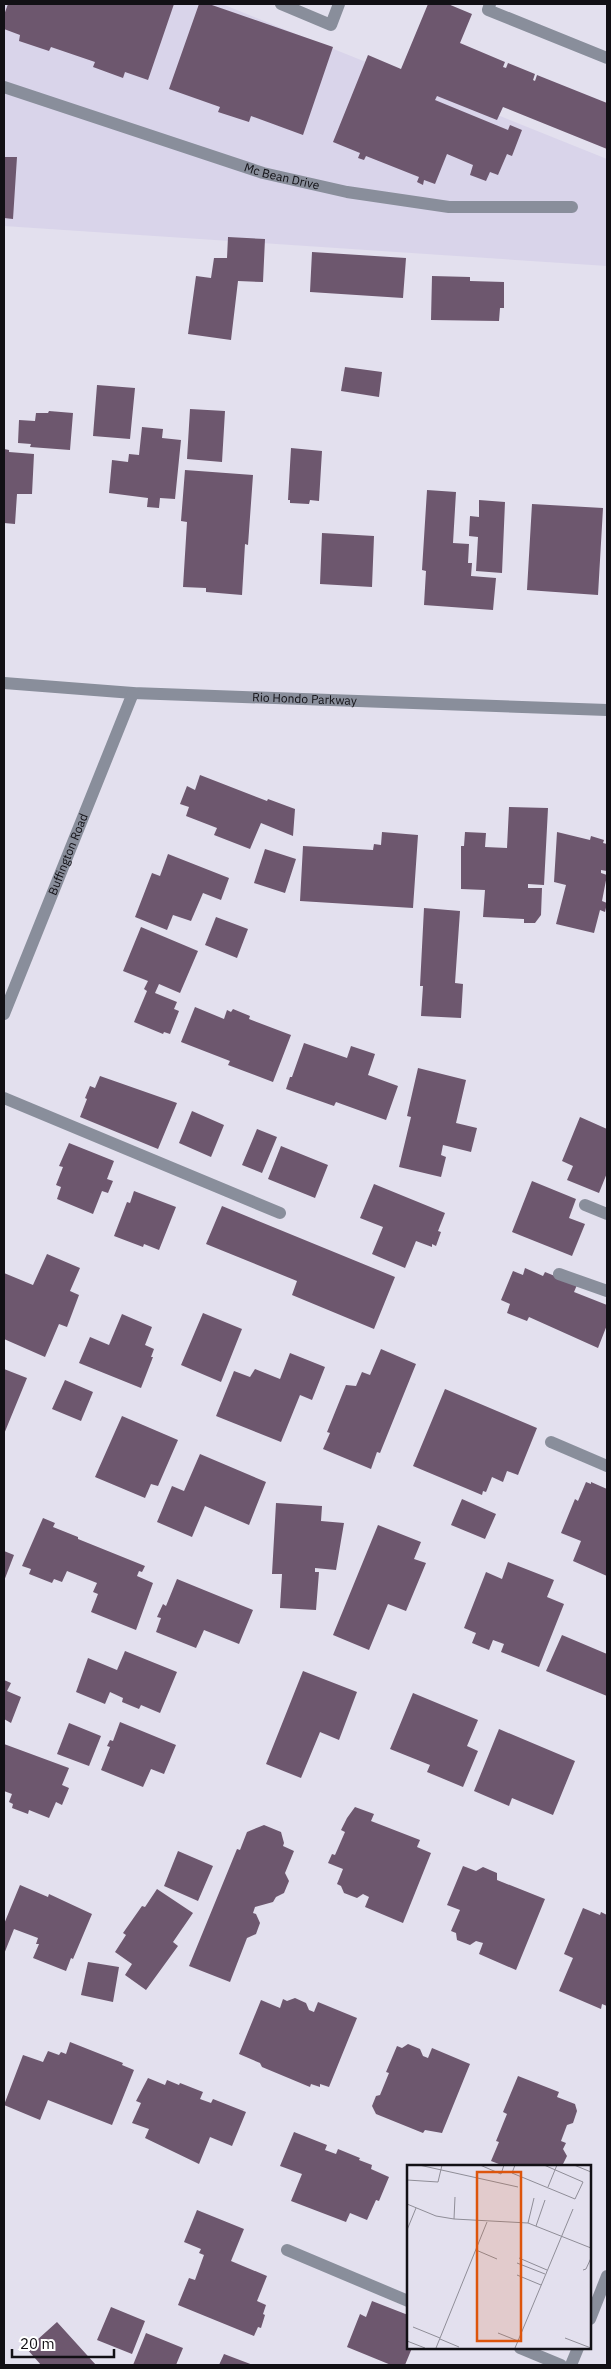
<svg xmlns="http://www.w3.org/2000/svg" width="611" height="2369" font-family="'IBM Plex Sans',sans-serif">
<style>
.built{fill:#d9d4ea}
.building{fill:#6d576e}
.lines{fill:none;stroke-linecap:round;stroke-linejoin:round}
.minor{stroke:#898e9b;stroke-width:12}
.labels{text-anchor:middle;stroke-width:5;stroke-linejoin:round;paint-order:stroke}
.street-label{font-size:12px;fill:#121015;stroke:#fff}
.inset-road{fill:none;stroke:#8f8d97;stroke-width:1}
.view{fill:#dd550c;fill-opacity:0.15;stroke:#dd550c;stroke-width:2.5}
.inset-edge{fill:none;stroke:#121015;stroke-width:2.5}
</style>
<rect width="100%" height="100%" fill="#e3e0ee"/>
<path class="built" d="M4 4H222L607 159V266L4 226Z"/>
<path class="building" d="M8 4H174L148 80 125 72 123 78 93 67 95 62 51 47 49 51 19 41 20 35 4 29V15Z
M199 4H209L333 47 303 135 251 116 249 122 218 112 220 107 169 89Z
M428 4H448L472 14 460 43 505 62 503 67 506 68 508 63 535 74 533 80 535 81 537 75 607 103V149L503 107 497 120 437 96 435 100 508 130 510 125 522 130 512 156 507 154 498 175 490 172 486 181 470 175 473 165 447 154 435 184 424 180 423 185 417 182 419 177 366 156 364 160 358 158 360 153 333 142 368 55 401 69Z
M4 157H17L13 219 4 218Z
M228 237 265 239 263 282 238 281 231 340 188 334 196 276 211 278 214 258H227Z
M312 252 406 258 403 298 310 292Z
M432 276 470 277V281L504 282V308H500L499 321 431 320Z
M345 367 382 372 379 397 341 391Z
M97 385 135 388 130 439 93 436Z
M190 409 225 411 222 462 187 459Z
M49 411 73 413 70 450 30 447 31 444 18 443 19 420 35 421 36 413H48Z
M142 427 163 429 162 438 181 440 175 499 160 498 159 508 147 507 148 498 109 493 112 460 128 462 129 454 139 455Z
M291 448 322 451 319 501 310 500 309 504 290 503V500H288Z
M4 449 9 450V452L34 454 32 494H17L15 524 4 523Z
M185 470 253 475 248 545 245 544 242 595 206 592V588L183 587 187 522 181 521Z
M427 490 456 492 453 543 469 544 468 563H472L471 576 496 578 493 610 424 605 426 571 422 570Z
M479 500 505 502 502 573 476 571 478 537 469 536 470 516 479 517Z
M532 504 603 508 598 595 527 590Z
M322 533 374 536 372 587 320 584Z
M200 775 267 801 268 799 295 809 293 836 261 823 250 849 214 835 217 828 186 816 189 807 180 804 187 786 195 790Z
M509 807 548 808 544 885 528 884V888H542L541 915 535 923H524V919L483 917 485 890 461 889V846H464L465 832 486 833 485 847 507 848Z
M382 832 418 835 413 908 300 901 303 846 373 850 374 844 381 845Z
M557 832 590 840 591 836 604 840 603 843 607 844V871L601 870V873L607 875 602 901 607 903 605 912 600 910 594 933 556 924 566 885 554 882Z
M265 849 296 859 285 893 254 883Z
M168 854 229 878 221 900 203 893 191 921 173 915 167 930 135 917 152 873 160 876Z
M424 908 460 911 455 983 463 984 461 1018 421 1016 423 986H420Z
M216 917 248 929 237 958 205 945Z
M141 927 198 951 180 993 159 984 155 993 177 1002 174 1009 179 1011 170 1034 164 1032 163 1034 134 1022 147 991 144 989 148 981 123 971Z
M195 1007 224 1019 227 1010 231 1012 233 1009 250 1016 249 1019 291 1035 273 1082 228 1065 230 1061 181 1042Z
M304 1043 347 1058 351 1046 375 1054 368 1075 398 1086 386 1120 336 1102 334 1106 286 1089 290 1077H292Z
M418 1068 466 1080 456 1123 477 1128 471 1152 443 1145 441 1155 446 1157 441 1177 399 1167 411 1117 407 1116Z
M100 1076 177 1103 158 1149 80 1117 87 1099 85 1098 90 1086 95 1088Z
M192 1111 224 1125 211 1157 179 1143Z
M580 1117 607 1129V1173L599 1193 567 1180 573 1166 562 1161Z
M257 1129 277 1137 262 1173 242 1165Z
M69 1143 114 1161 107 1179 113 1181 108 1193 102 1191 93 1214 57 1199 61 1187 56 1185 63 1167 59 1166Z
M281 1146 328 1165 315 1198 268 1179Z
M532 1181 576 1199 569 1218 585 1224 572 1256 512 1232Z
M374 1184 445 1213 438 1231 441 1232 436 1246 432 1244V1247L416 1241 405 1268 372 1254 383 1227 360 1218Z
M134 1191 176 1207 159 1250 144 1244 143 1247 114 1236 127 1202 130 1203Z
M222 1206 395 1277 374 1329 292 1295 297 1281 206 1244Z
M47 1254 80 1268 70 1291 79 1295 67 1327 59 1324 45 1357 4 1339V1273L33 1285Z
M525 1268 543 1276 545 1272 577 1285 574 1292 607 1305V1325L598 1348 529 1317 527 1321 507 1313 510 1304 501 1300 513 1271 523 1275Z
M203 1313 242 1329 221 1382 181 1365Z
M122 1314 152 1327 145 1345 154 1349 151 1357H153L141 1388 79 1363 90 1337 109 1345Z
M381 1349 416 1364 380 1453 377 1452 371 1469 323 1449 330 1433 327 1432 346 1385 356 1386 362 1372 370 1375Z
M290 1353 325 1367 312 1400 300 1395 281 1442 216 1416 234 1371 250 1377 255 1369 280 1379Z
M4 1369 27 1378 4 1434Z
M65 1380 93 1392 81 1421 52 1409Z
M445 1389 537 1428 518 1475 507 1471 503 1482 492 1477 486 1492 483 1491 482 1495 413 1466Z
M122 1416 178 1440 158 1486 151 1484 145 1498 95 1477Z
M200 1454 266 1482 249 1525 205 1506 192 1537 157 1522 172 1486 184 1491Z
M586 1482 591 1484V1482L607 1489V1576L573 1561 581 1541 561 1533 575 1499 578 1501Z
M462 1499 496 1514 485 1539 451 1525Z
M276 1503 322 1506 321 1521 344 1523 336 1570 315 1568V1572H319L316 1610 280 1608 282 1574H272Z
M43 1518 55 1523 53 1527 78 1537V1539L145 1566 142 1572 139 1571 137 1576 153 1583 136 1630 91 1612 98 1594 93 1592 97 1583 67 1571 62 1582 54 1579 52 1583 29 1574 31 1569 22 1566Z
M378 1525 421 1542 414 1559 426 1563 406 1611 388 1604 369 1650 333 1635Z
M4 1551 14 1555 4 1581Z
M508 1562 554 1580 547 1597 564 1604 539 1667 501 1652 504 1644 493 1640 489 1650 472 1643 476 1633 464 1628 486 1572 502 1579Z
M177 1579 253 1610 239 1644 204 1630 196 1648 156 1632 161 1618 157 1617 163 1604 166 1606Z
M562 1635 607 1654V1696L546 1671Z
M125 1651 177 1672 160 1713 141 1705 139 1709 122 1702 123 1698 110 1692 105 1704 76 1692 88 1658 117 1670Z
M303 1671 357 1692 339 1740 320 1732 301 1778 266 1764Z
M4 1680 11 1683 7 1691 21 1697 11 1723 4 1719Z
M413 1693 478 1720 467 1746 478 1751 463 1787 427 1772 430 1765 390 1749Z
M120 1722 176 1745 164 1774 151 1769 143 1787 101 1770 110 1747 107 1746 110 1740 113 1741Z
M69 1723 101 1736 89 1766 57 1754Z
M499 1729 575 1761 553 1815 512 1798 509 1806 474 1791Z
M4 1744 69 1768 62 1785 69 1788 62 1805 56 1802 49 1818 29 1810 28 1814 12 1808 13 1804 9 1802 12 1794 4 1791Z
M355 1807 374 1814 371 1821 420 1840 417 1847 431 1853 403 1923 365 1907 369 1897 363 1894 357 1898 344 1893 341 1886 337 1884 343 1869 328 1863 332 1854 335 1855 345 1832 341 1830 347 1818Z
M264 1825 281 1832 284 1843 283 1846 294 1851 285 1873 289 1881 284 1893 276 1897 273 1902 255 1907 253 1913 256 1914 260 1923 256 1934 247 1938 230 1982 189 1966 237 1849 240 1850 247 1832Z
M178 1851 213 1866 198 1901 164 1886Z
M463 1866 476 1871 483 1867 497 1873V1880L545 1899 516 1970 479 1954 483 1943 476 1941 470 1945 457 1940 456 1933 451 1931 460 1910 447 1905Z
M20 1885 48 1897 49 1894 92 1914 73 1959 71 1958 66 1971 33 1958 39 1944H36L38 1938 14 1929 4 1954V1924Z
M157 1889 193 1913 173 1942 178 1946 146 1990 125 1975 132 1964 115 1952 126 1935 123 1933 142 1906 145 1907Z
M583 1908 600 1915 601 1912 607 1915V2006L602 2004 601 2009 559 1991 573 1958 564 1954Z
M88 1962 119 1967 113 2002 81 1995Z
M295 1998 306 2003 309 2010 314 2012 318 2002 357 2018 329 2087 320 2084V2087L311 2084 310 2087 262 2067 260 2063 239 2054 261 2000 280 2008 283 1999 287 2001Z
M70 2042 123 2063 122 2065 134 2070 112 2125 48 2100 40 2120 4 2105 23 2055 43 2062 48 2051 59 2055 61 2052 66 2054Z
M408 2044 420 2049 423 2056 428 2058 432 2048 470 2064 442 2133 425 2130 423 2133 376 2114 372 2106 376 2096 380 2095 389 2073 386 2072 397 2046 402 2048Z
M518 2076 559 2092 557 2097 575 2104 577 2111 573 2123 567 2125 561 2141 566 2143 563 2149 567 2156 562 2166H504L491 2161 499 2142 496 2141 507 2114 503 2112Z
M148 2078 165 2085 167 2080 179 2085 180 2083 203 2092 200 2099 211 2103 213 2099 246 2112 232 2146 210 2137 199 2164 145 2138 149 2129 132 2123 141 2103 136 2101Z
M294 2132 327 2145 325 2150 336 2154 338 2149 360 2158 359 2160 372 2165 371 2169 389 2177 379 2201 376 2200 367 2220 350 2213 346 2222 291 2201 302 2174 280 2166Z
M197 2210 244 2229 231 2261 267 2276 257 2301 266 2305 263 2314 265 2315 261 2328 258 2327 254 2336 178 2305 189 2278 195 2280 204 2255 199 2253 201 2249 184 2242Z
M372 2301 408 2315V2348H412L405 2365H391L347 2347 360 2314 366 2317Z
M111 2307 145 2321 132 2354 97 2340Z
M57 2322 96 2365H41L27 2349Z
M146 2333 183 2348 176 2365H133Z
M224 2354 253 2365H219Z"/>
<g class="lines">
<g class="minor">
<path d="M281 4 331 25 339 4"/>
<path d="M490 4 488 10 607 58"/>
<path id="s1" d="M4 87 263 173 347 192 449 207H572"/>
<path id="s2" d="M4 683 133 693 607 710"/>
<path id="s3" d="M4 1014 133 693"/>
<path d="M4 1098 280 1213"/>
<path d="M585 1205 607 1214"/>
<path d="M559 1274 607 1291"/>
<path d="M551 1442 607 1466"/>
<path d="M287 2250 408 2301"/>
<path d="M590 2319 607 2276"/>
<path d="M520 2348 561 2365"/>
<path d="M571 2365 578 2348"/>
</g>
</g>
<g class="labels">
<g class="street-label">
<text dy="4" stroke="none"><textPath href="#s1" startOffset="292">Mc Bean Drive</textPath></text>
<text dy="4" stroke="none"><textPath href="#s2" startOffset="301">Rio Hondo Parkway</textPath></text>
<text dy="4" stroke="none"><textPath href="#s3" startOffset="172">Buffington Road</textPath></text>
</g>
</g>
<g transform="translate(407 2165)">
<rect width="184" height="184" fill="#e3e0ee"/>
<path class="inset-road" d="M12 0 111 22M73 0 94 9 97 0M108 0 105 8 168 34 176 17 137 0M167 0 184 7M0 15 31 17 35 0M141 22 150 0M0 39 29 51 47 54 121 58 184 83M47 54 48 32M121 58 127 33M129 61 138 35M0 65 9 43M69 85 90 94M112 93 140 105M110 98 138 109M176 105 179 104 184 93M110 110 134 120M6 162 33 173M91 168 111 176M158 173 184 183M33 174 52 182M0 176 18 183M29 183 80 57M108 183 166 44"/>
<path class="view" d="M70 7H114V176H70Z"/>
<rect width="184" height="184" class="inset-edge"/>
</g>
<rect width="611" height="2369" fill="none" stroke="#121015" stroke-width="10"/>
<path d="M12 2349v8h102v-8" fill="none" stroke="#121015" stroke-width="2.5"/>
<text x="20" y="2349" font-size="15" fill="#121015" stroke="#ffffff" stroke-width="4" paint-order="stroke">20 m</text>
</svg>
